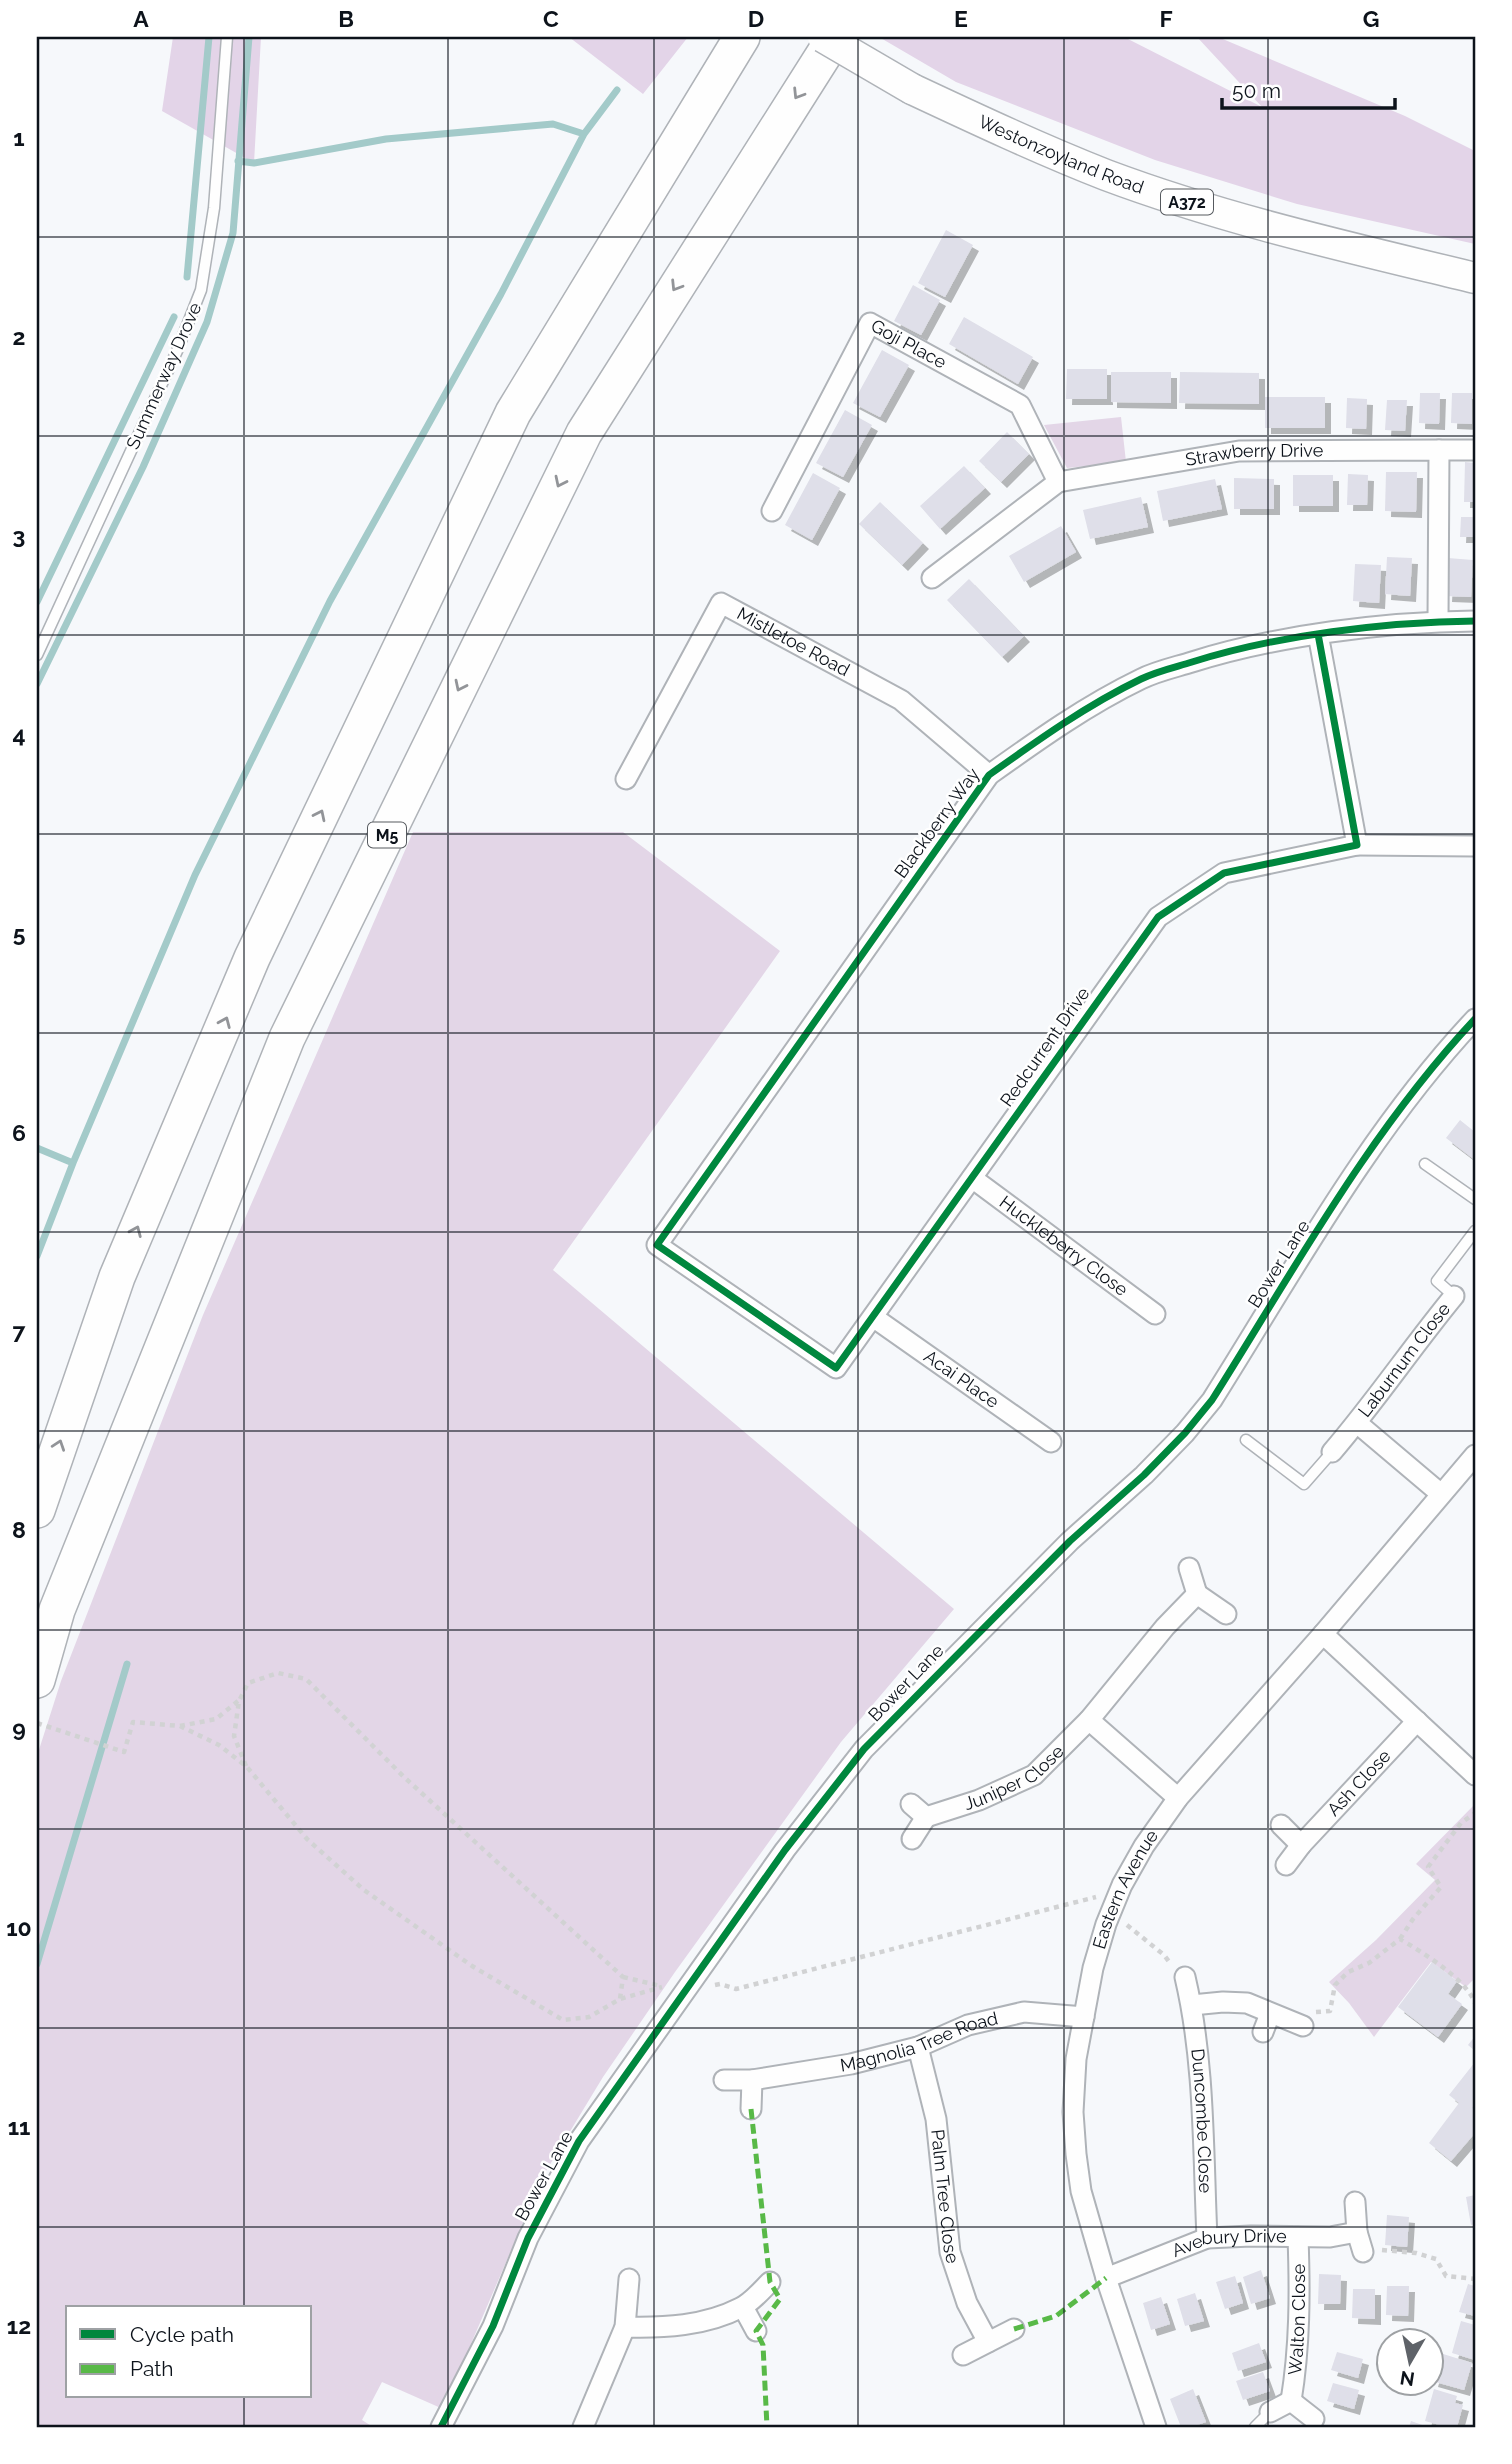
<svg xmlns="http://www.w3.org/2000/svg" width="1512" height="2464" font-family="Raleway,sans-serif">
<style>
.green{fill:#e3d6e7;fill-rule:evenodd}
.forest{fill:#e3d4e8}
.lines{fill:none;stroke-linecap:round;stroke-linejoin:round}
.stream{stroke:#a3cac9;stroke-width:7}
.building{fill:#dfdfe9;filter:url(#shadow)}
.lane-casing{stroke:#afb3b8;stroke-width:13}
.street-casing{stroke:#afb3b8;stroke-width:23}
.primary-casing{stroke:#afb3b8;stroke-width:33}
.highway-casing{stroke:#afb3b8;stroke-width:38}
.path{stroke:#d1d2d3;stroke-width:4.5;stroke-dasharray:5 5;stroke-linecap:butt}
.lane{stroke:#fefefe;stroke-width:10}
.street{stroke:#fefefe;stroke-width:19}
.primary{stroke:#fefefe;stroke-width:30}
.highway{stroke:#fefefe;stroke-width:35}
.primary-bridge-casing{stroke:#afb3b8;stroke-width:33;stroke-linecap:butt}
.primary-bridge{stroke:#fefefe;stroke-width:30}
.quiet{stroke:#58b947;stroke-width:5;stroke-dasharray:10 5;stroke-linecap:butt}
.cycleway-casing{stroke:#fff;stroke-width:11}
.cycleway{stroke:#00873e;stroke-width:7}
.oneway{stroke:#929498}
.grid{fill:none;stroke:#0d131b;stroke-width:2;stroke-opacity:0.55}
.labels{text-anchor:middle;stroke-width:5;stroke-linejoin:round;paint-order:stroke}
.shield{fill:#fff;stroke:#565a5f;stroke-width:2}
.shield-label{font-size:16px;font-weight:bold;fill:#0d131b}
.street-label{font-size:18px;fill:#0d131b;stroke:#fff}
.neatline{fill:none;stroke:#0d131b;stroke-width:2.5}
.grid-label{font-size:23px;text-anchor:middle;font-weight:bold;fill:#0d131b}
</style>
<defs>
<filter id="shadow"><feDropShadow dx="6" dy="6" stdDeviation="0" flood-color="#0004"/></filter>
</defs>
<rect width="100%" height="100%" fill="#f6f8fb"/>
<path class="green" d="M1121 417 1126 462 1067 468 1044 425Z
M413 832H623L780 951 553 1270 954 1609 841 1742 675 1972 603 2077 543 2176 443 2409 382 2382 362 2420 373 2427H37V1756L61 1681 203 1315ZM68 2308H310V2396H68Z
M1475 1804V1978L1466 1987 1431 1962 1374 2037 1349 2003 1329 1982 1376 1940 1435 1880 1416 1864Z"/>
<path class="forest" d="M173 37H261L254 163 162 111Z
M569 37H688L643 94Z
M879 37H1124L1262 107 1197 37H1218L1405 116 1475 151V244L1297 204 1155 160 956 82Z"/>
<g class="lines">
<path class="stream" d="M238 161 254 163 386 139 553 124 584 134
M187 277 209 37
M37 602 174 317
M37 684 143 467 207 322 233 233 249 37
M37 1148 73 1163
M37 1256 73 1163 195 875 330 601 501 294 584 134 617 90
M37 1964 127 1664"/>
</g>
<path class="building" d="M946 230 973 245 945 297 918 283Z
M913 285 940 300 921 335 894 321Z
M964 317 1033 357 1018 384 949 344Z
M882 350 909 365 880 417 853 403Z
M1067 369H1107V399H1066Z
M1111 372H1171V403L1111 402Z
M1180 372 1259 373V404L1179 403Z
M1420 393H1440L1439 424 1419 423Z
M1452 393H1472V424L1451 423Z
M1265 397H1325V428H1265Z
M1347 398 1367 399 1366 429 1346 428Z
M1387 400H1407L1405 431 1385 430Z
M845 410 872 425 843 477 816 463Z
M1007 432 1029 454 1001 482 979 461Z
M1465 462 1475 463V502H1464Z
M964 466 985 488 940 529 920 506Z
M1386 472H1417L1416 512 1385 511Z
M813 473 840 488 812 540 785 525Z
M1348 474 1368 475 1367 505H1347Z
M1293 475H1333V506H1293Z
M1234 478 1274 479V509H1234Z
M1215 479 1222 509 1163 521 1157 491Z
M1141 497 1148 527 1090 539 1083 510Z
M880 502 923 543 902 565 859 524Z
M1461 517H1475V537H1460Z
M1061 526 1076 552 1024 582 1009 556Z
M1387 557 1412 558 1410 596 1385 594Z
M1448 558 1473 560 1471 597 1446 596Z
M1355 564 1381 565 1379 603 1353 601Z
M969 579 1024 636 1002 657 947 600Z
M1460 1120 1475 1132V1160L1446 1138Z
M1432 1962 1457 1981 1448 1994 1462 2004 1438 2037 1398 2007Z
M1475 2036V2051L1468 2045Z
M1475 2062V2104L1472 2108 1475 2110V2133L1451 2161 1429 2143 1459 2103 1449 2095Z
M1475 2195V2224L1471 2225 1466 2197Z
M1387 2215 1409 2217 1407 2247 1385 2245Z
M1261 2270 1270 2298 1251 2304 1243 2277Z
M1319 2274 1341 2275 1340 2304H1318Z
M1235 2276 1243 2303 1225 2309 1216 2282Z
M1468 2284 1475 2286V2316L1459 2312Z
M1387 2286H1409L1408 2316 1386 2315Z
M1353 2289H1375V2319L1352 2318Z
M1195 2293 1204 2321 1185 2326 1177 2299Z
M1161 2297 1170 2324 1151 2330 1143 2303Z
M1461 2321 1475 2325V2360L1452 2353Z
M1259 2343 1266 2362 1238 2371 1232 2353Z
M1337 2352 1363 2359 1358 2378 1331 2370Z
M1440 2353 1472 2363 1464 2390 1432 2381Z
M1263 2372 1270 2391 1243 2400 1236 2381Z
M1333 2383 1359 2390 1354 2409 1327 2401Z
M1193 2389 1206 2422 1191 2427H1181L1170 2399Z
M1434 2389 1457 2396 1455 2403 1463 2405 1457 2427H1447L1425 2421Z
M1411 2421 1428 2427H1409Z"/>
<g class="lines">
<defs>
<path id="lane" d="M37 655 177 351 201 290 214 208 227 37
M1425 1164 1475 1199
M1454 1296 1437 1281 1475 1231
M1246 1440 1304 1484 1332 1452
M1255 2427 1270 2412"/>
<g id="street">
<path d="M1439 450H1475"/>
<path id="s1" d="M772 511 870 323 1020 405 1058 482"/>
<path id="s2" d="M932 578 1058 482 1239 451 1439 450 1438 621"/>
<path d="M1318 634 1357 845 1224 873 1158 917 836 1368 657 1245 989 775C1038 740 1087 705 1141 679 1157 671 1176 667 1192 662 1278 635 1385 622 1475 621"/>
<path id="s3" d="M626 779 721 603 901 700 989 775"/>
<path d="M1357 845 1475 846"/>
<path id="s4" d="M972 1178 1155 1314"/>
<path id="s5" d="M873 1317 1051 1442"/>
<path d="M1357 1423 1441 1494"/>
<path id="s6" d="M1332 1452C1375 1402 1412 1347 1454 1296"/>
<path d="M1189 1568 1197 1594"/>
<path d="M1323 1634 1475 1775"/>
<path d="M1089 1720 1178 1798"/>
<path id="s7" d="M911 1804 926 1817 979 1800 1034 1775 1089 1720 1165 1627 1197 1594 1226 1614"/>
<path d="M1281 1825 1301 1845"/>
<path d="M912 1839 926 1817"/>
<path id="s8" d="M1286 1865 1301 1845 1417 1721"/>
<path id="s9" d="M1185 1977C1205 2062 1203 2152 1207 2238"/>
<path d="M1192 2005 1223 2002 1247 2003 1303 2026"/>
<path d="M1263 2032 1270 2014"/>
<path id="s10" d="M918 2047 936 2119 950 2252 967 2303 988 2342"/>
<path id="s11" d="M724 2080H752L851 2064 918 2047 968 2025 1024 2012 1084 2017"/>
<path d="M751 2109 752 2080"/>
<path d="M1355 2202 1357 2232 1363 2252"/>
<path id="s12" d="M1106 2278 1207 2238 1251 2236 1330 2237 1357 2232"/>
<path d="M743 2307 756 2331"/>
<path d="M625 2327C664 2328 705 2326 740 2308 751 2303 761 2291 770 2282"/>
<path d="M963 2355 1014 2329"/>
<path id="s13" d="M1291 2401C1300 2346 1300 2292 1298 2237"/>
<path d="M1291 2401 1314 2419"/>
<path d="M1270 2412 1291 2401"/>
<path d="M441 2427 493 2326 528 2238 579 2141 785 1850 864 1749 1070 1541 1144 1475 1185 1433 1212 1400C1294 1270 1369 1132 1475 1019"/>
<path d="M583 2427 625 2327 629 2279"/>
<path id="s14" d="M1156 2427 1106 2278 1081 2191 1076 2154 1073 2112 1076 2059 1093 1968 1106 1924 1122 1885 1144 1846 1178 1798 1323 1634 1475 1455"/>
</g>
<g id="primary">
<path id="s15" d="M912 89C976 119 1040 149 1106 175 1226 220 1352 248 1475 278"/>
</g>
<path id="highway" d="M37 1510 117 1277 252 958 513 413 742 37
M37 1680 57 1610 287 1038 584 433 835 37"/>
</defs>
<use href="#lane" class="lane-casing"/>
<use href="#street" class="street-casing"/>
<use href="#primary" class="primary-casing"/>
<use href="#highway" class="highway-casing"/>
<path class="path" d="M37 1723 124 1752 133 1722 180 1726 219 1745 247 1767 307 1839 364 1890 472 1966 563 2020 589 2017 620 1999 662 1987
M180 1726 216 1719 238 1701
M246 1766 234 1736 239 1701 248 1683 278 1673 306 1679 404 1777 623 1977 620 1999
M1127 1925 1164 1955 1170 1963
M1400 1939 1413 1919 1441 1887 1428 1867 1461 1823 1475 1813
M623 1977 661 1986
M715 1985 720 1984 736 1989 1096 1897
M1316 2012 1330 2011 1335 1985 1348 1972 1369 1963 1400 1939C1422 1952 1466 1979 1475 2003
M1382 2250 1416 2253 1436 2259 1446 2276 1475 2279"/>
<use href="#lane" class="lane"/>
<use href="#street" class="street"/>
<use href="#primary" class="primary"/>
<use href="#highway" class="highway"/>
<defs>
<path id="primary-bridge" d="M823 37 912 89"/>
</defs>
<use href="#primary-bridge" class="primary-bridge-casing"/>
<use href="#primary-bridge" class="primary-bridge"/>
<path class="quiet" d="M751 2109 770 2282 780 2299 756 2331 763 2345 767 2427
M1014 2329 1056 2316 1106 2278"/>
<defs>
<path id="cycleway" d="M1318 634 1357 845 1224 873 1158 917 836 1368 657 1245 989 775C1038 740 1087 705 1141 679 1157 671 1176 667 1192 662 1278 635 1385 622 1475 621
M441 2427 493 2326 528 2238 579 2141 785 1850 864 1749 1070 1541 1144 1475 1185 1433 1212 1400C1294 1270 1369 1132 1475 1019"/>
</defs>
<use href="#cycleway" class="cycleway-casing"/>
<use href="#cycleway" class="cycleway"/>
</g>
<defs><path id="oneway-chevron" d="M-2-3.5L2.5 0L-2 3.5" fill="none" stroke-width="1.6" stroke-linecap="round" stroke-linejoin="round" transform="scale(1.75)"/></defs>
<g class="oneway">
<use href="#oneway-chevron" transform="translate(798 94) rotate(122)"/>
<use href="#oneway-chevron" transform="translate(676 286) rotate(122)"/>
<use href="#oneway-chevron" transform="translate(560 482) rotate(116)"/>
<use href="#oneway-chevron" transform="translate(460 686) rotate(116)"/>
<use href="#oneway-chevron" transform="translate(320 815) rotate(-64)"/>
<use href="#oneway-chevron" transform="translate(225 1022) rotate(-67)"/>
<use href="#oneway-chevron" transform="translate(136 1231) rotate(-67)"/>
<use href="#oneway-chevron" transform="translate(59 1445) rotate(-71)"/>
</g>
<path class="grid" d="M244 37V2308M448 37V2427M654 37V2427M858 37V2427M1064 37V2427M1268 37V2427M37 237H1475M37 436H1475M37 635H1475M37 834H1475M37 1033H1475M37 1232H1475M37 1431H1475M37 1630H1475M37 1829H1475M37 2028H1475M37 2227H1475M244 2396V2427"/>
<g class="labels">
<g class="shield">
<rect x="1161" y="189.5" width="52" height="25" rx="5"/>
<rect x="368" y="822.5" width="38" height="25" rx="5"/>
</g>
<g class="shield-label">
<text x="1187" y="208">A372</text>
<text x="387" y="841">M5</text>
</g>
<g class="street-label">
<text dy="6" stroke="none"><textPath href="#s15" startOffset="163">Westonzoyland Road</textPath></text>
<text dy="6" stroke="none"><textPath href="#s1" startOffset="256">Goji Place</textPath></text>
<text transform="translate(164 376) rotate(-66)" y="6">Summerway Drove</text>
<text dy="6" stroke="none"><textPath href="#s2" startOffset="357">Strawberry Drive</textPath></text>
<text dy="6" stroke="none"><textPath href="#s3" startOffset="282">Mistletoe Road</textPath></text>
<text transform="translate(937 823) rotate(-54)" y="6">Blackberry Way</text>
<text transform="translate(1045 1047) rotate(-55)" y="6">Redcurrent Drive</text>
<text dy="6" stroke="none"><textPath href="#s4" startOffset="114">Huckleberry Close</textPath></text>
<text transform="translate(1279 1264) rotate(-58)" y="6">Bower Lane</text>
<text dy="6" stroke="none"><textPath href="#s6" startOffset="117">Laburnum Close</textPath></text>
<text dy="6" stroke="none"><textPath href="#s5" startOffset="108">Acai Place</textPath></text>
<text transform="translate(906 1683) rotate(-46)" y="6">Bower Lane</text>
<text dy="6" stroke="none"><textPath href="#s7" startOffset="117">Juniper Close</textPath></text>
<text dy="6" stroke="none"><textPath href="#s8" startOffset="110">Ash Close</textPath></text>
<text dy="6" stroke="none"><textPath href="#s14" startOffset="558">Eastern Avenue</textPath></text>
<text dy="6" stroke="none"><textPath href="#s11" startOffset="200">Magnolia Tree Road</textPath></text>
<text dy="6" stroke="none"><textPath href="#s9" startOffset="145">Duncombe Close</textPath></text>
<text transform="translate(544 2176) rotate(-61)" y="6">Bower Lane</text>
<text dy="6" stroke="none"><textPath href="#s10" startOffset="152">Palm Tree Close</textPath></text>
<text dy="6" stroke="none"><textPath href="#s12" startOffset="130">Avebury Drive</textPath></text>
<text dy="6" stroke="none"><textPath href="#s13" startOffset="82">Walton Close</textPath></text>
</g>
</g>
<rect width="1512" height="2464" fill="none" stroke="#ffffff" stroke-width="77"/>
<rect x="66" y="2306" width="245" height="91" fill="#ffffff" stroke="#9ea1a4" stroke-width="2"/>
<rect x="80" y="2329" width="35" height="10" fill="#00873e" stroke="#9ea1a4" stroke-width="2"/>
<text x="130" y="2342" font-size="21" fill="#0d131b">Cycle path</text>
<rect x="80" y="2364" width="35" height="10" fill="#58b947" stroke="#9ea1a4" stroke-width="2"/>
<text x="130" y="2376" font-size="21" fill="#0d131b">Path</text>
<g transform="translate(1410 2362) rotate(189)"><circle r="33" fill="#ffffff" stroke="#9ea1a4" stroke-width="2"/>
<path d="M0-5L12 26L0 18L-12 26Z" fill="#5f6369"/>
<text y="-10" font-size="19" font-weight="bold" text-anchor="middle" fill="#0d131b">N</text>
</g>
<path d="M1222 98v10h173v-10" fill="none" stroke="#0d131b" stroke-width="3.5"/>
<text x="1232" y="98" font-size="21" fill="#0d131b" stroke="#ffffff" stroke-width="5" paint-order="stroke">50 m</text>
<rect x="38" y="38" width="1436" height="2388" class="neatline"/>
<g class="grid-label">
<text x="141" y="27">A</text>
<text x="346" y="27">B</text>
<text x="551" y="27">C</text>
<text x="756" y="27">D</text>
<text x="961" y="27">E</text>
<text x="1166" y="27">F</text>
<text x="1371" y="27">G</text>
<text x="19" y="146">1</text>
<text x="19" y="345">2</text>
<text x="19" y="544">3</text>
<text x="19" y="743">4</text>
<text x="19" y="942">5</text>
<text x="19" y="1141">6</text>
<text x="19" y="1339">7</text>
<text x="19" y="1538">8</text>
<text x="19" y="1737">9</text>
<text x="19" y="1936">10</text>
<text x="19" y="2135">11</text>
<text x="19" y="2334">12</text>
</g>
</svg>
